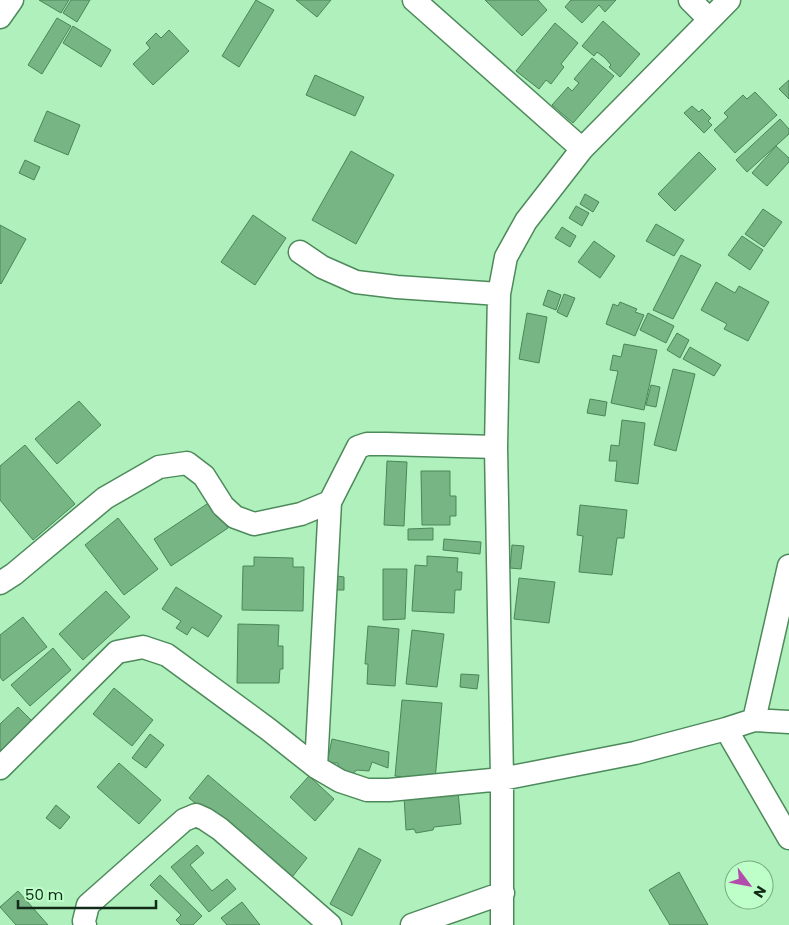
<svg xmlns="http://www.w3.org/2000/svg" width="789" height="925" font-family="Poppins,sans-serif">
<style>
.building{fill:#78b584;stroke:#4a8658}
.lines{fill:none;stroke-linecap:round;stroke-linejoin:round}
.street-casing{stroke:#4d8a5b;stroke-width:25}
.street{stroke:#fff;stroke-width:22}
</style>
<rect width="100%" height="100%" fill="#b0f0bc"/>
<path class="building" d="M39 0H69L61 13Z
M71 0H90L77 22 63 13Z
M256 0 274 10 239 67 222 56Z
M296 0H331L317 17Z
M485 0H538L547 10 522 36Z
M571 0H616L605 12 599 5 582 23 565 7Z
M57 18 71 26 42 74 28 65Z
M603 21 640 54 620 77 609 67 611 65 605 58 597 52 594 56 582 46Z
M555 23 578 43 561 64 564 67 551 84 546 80 539 89 516 71Z
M73 26 111 50 101 67 63 43Z
M169 30 189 51 153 85 133 64 150 48 146 43 156 33 161 38Z
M592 58 614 76 573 123 552 105 568 87 572 91 579 83 574 79Z
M315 75 364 97 355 116 306 95Z
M789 80V99L779 89Z
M755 92 777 115 735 153 714 130 728 117 724 113 743 95 747 99Z
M692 106 699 112 702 109 711 118 708 121 712 125 704 133 684 113Z
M47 111 80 125 68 155 34 141Z
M780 119 789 129V134L747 172 736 160Z
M776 146 789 158V162L767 186 752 173Z
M351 151 394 175 356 244 312 220Z
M699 152 716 169 675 211 658 194Z
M25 160 40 167 34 180 19 173Z
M585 194 599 202 593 212 580 204Z
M576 206 589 213 582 226 569 218Z
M763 209 782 222 764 247 745 234Z
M253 215 286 238 255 285 221 262Z
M656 224 684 240 674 256 646 241Z
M0 225 26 239 1 284 0 283Z
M562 227 576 236 570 247 555 238Z
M742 236 763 250 750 270 728 255Z
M594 241 615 256 600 278 578 262Z
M681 255 701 265 673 319 653 310Z
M716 282 735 293 739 286 769 302 748 341 724 329 727 324 701 310Z
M548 290 561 295 556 310 543 305Z
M564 294 575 298 567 317 557 312Z
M620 302 637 309 635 312 644 315 635 336 606 324 613 304 618 306Z
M527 313 547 317 539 363 519 359Z
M648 313 674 326 666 343 640 330Z
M677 333 689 340 680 358 667 350Z
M624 344 657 350 644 410 611 403 618 371 610 370 613 355 621 357Z
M690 347 721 365 714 376 683 359Z
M673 369 695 374 676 451 654 445Z
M651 385 660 387 656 407 646 405Z
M590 399 607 402 605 416 587 413Z
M79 401 101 425 57 464 35 439Z
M622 420 645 423 638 484 615 481 617 461H609L611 445 619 446Z
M25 445 75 504 33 540 0 500V466Z
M387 461 407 462 404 526 384 525Z
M421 471H450V496H456V516H450V525H422Z
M210 502 228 528 171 566 154 539Z
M580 505 627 510 624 538H617L612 575 579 572 583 536 577 535Z
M118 518 158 569 124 595 85 545Z
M433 528V540H408V529Z
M444 539 481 542 480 554 443 550Z
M512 545 524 546 521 569 510 568Z
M427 556 458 558 457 572H462L461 590H455L454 613 412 611 415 565 427 566Z
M254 557 293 558V567H304L303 611 242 610 243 566H254Z
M383 569H407L405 619 383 620Z
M337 576 344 577V590H336Z
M519 578 555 582 549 623 514 619Z
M176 587 222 616 208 637 192 627 187 635 176 628 181 621 162 609Z
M106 591 130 617 83 660 59 634Z
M23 617 47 647 3 681 0 677V635Z
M238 624 279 625 278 646H283V669H280L279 683H237Z
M368 626 399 629 395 686 367 684 368 664H365Z
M412 630 444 634 437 687 406 684Z
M53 648 71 670 30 706 11 685Z
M461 674 479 675 477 689 460 687Z
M114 688 153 720 132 746 93 714Z
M402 700 442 703 435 780 395 776Z
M18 707 32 721 0 751V724Z
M150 734 164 745 146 768 132 758Z
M332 739 389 752 388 768 372 762 369 771 357 770 351 775 338 767V763H327Z
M119 763 161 800 139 824 97 787Z
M208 775 307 858 289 881 189 798Z
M309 776 334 799 315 821 290 797Z
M458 791 461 824 434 827 433 830 416 833 414 829 406 830 404 796Z
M56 805 70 817 60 829 46 818Z
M197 845 204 853 190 865 212 891 227 879 236 889 209 912 171 867Z
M359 848 381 860 352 916 330 904Z
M679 872 708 925H670L649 890Z
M160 875 202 916 193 925H181L176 920 181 915 150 885Z
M18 891 48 925H16L0 907Z
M242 902 260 925H227L221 918Z"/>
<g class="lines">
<defs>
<path id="street" d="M414 0 582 149
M690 0 709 19
M0 17 12 0
M300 252 322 267 356 282 397 287 499 294
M0 583 14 574 105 498 159 467 187 463 204 476 223 506 235 517 254 524 301 514 330 502 358 447 367 444H386L496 447
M754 720 789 566
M726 729 789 838
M316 767 330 502
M0 768 117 652 143 647 167 655 268 729 316 767 340 781 367 790H389L502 779 635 753 726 729 754 720 789 722
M85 925 84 921 88 905 184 820 196 815 205 819 220 829 330 925
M412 925 503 893
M502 925V779L496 447 499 294 506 257 526 221 582 149 729 0"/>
</defs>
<use href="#street" class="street-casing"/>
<use href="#street" class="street"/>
</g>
<g transform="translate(749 885) rotate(122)"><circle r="24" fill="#bdfec9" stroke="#79aa82"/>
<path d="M0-4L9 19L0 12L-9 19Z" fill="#b34bad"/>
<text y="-8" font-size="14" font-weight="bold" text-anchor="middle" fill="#122b18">N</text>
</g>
<path d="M18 900v8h138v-8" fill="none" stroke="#122b18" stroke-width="2.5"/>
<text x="25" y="900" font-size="15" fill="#122b18" stroke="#bdfec9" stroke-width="4" paint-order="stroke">50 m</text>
</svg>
